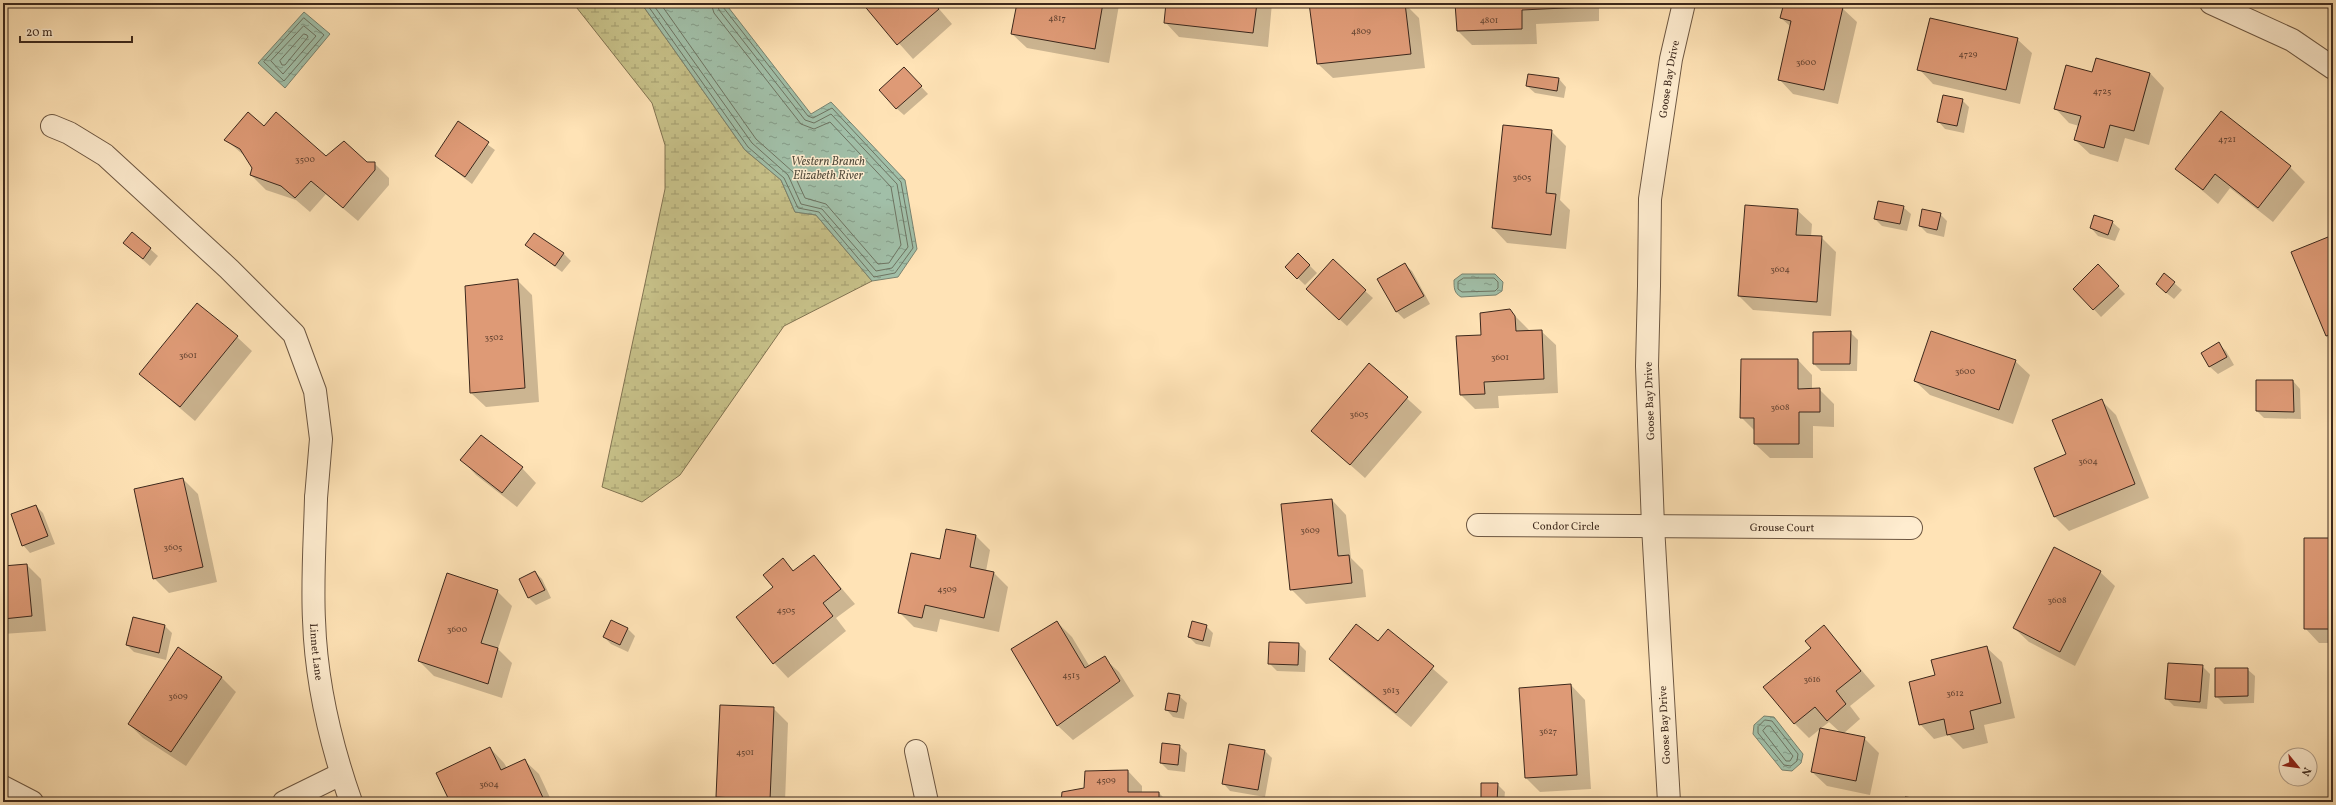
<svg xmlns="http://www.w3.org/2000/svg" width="2336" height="805" font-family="Vollkorn,serif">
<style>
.wetland{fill:url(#wetland-marsh);stroke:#827452}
.water{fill:url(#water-ripples);stroke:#798370}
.shadow{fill:#0003}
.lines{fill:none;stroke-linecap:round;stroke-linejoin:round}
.shore{stroke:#6e7462;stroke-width:1}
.building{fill:#de9a76;stroke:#3c281c}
.lane-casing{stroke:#6d5742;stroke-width:24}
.street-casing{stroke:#6d5742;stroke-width:24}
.lane{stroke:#ffedd0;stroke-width:22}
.street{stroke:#ffedd0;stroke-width:22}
.labels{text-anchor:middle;stroke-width:3;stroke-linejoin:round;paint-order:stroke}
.number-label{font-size:9px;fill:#644432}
.street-label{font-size:11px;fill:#3c281c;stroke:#ffedd0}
.water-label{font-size:12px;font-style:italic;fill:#554e3f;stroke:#ffedd0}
</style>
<defs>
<pattern id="wetland-marsh" width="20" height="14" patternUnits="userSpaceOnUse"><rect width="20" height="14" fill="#c7c189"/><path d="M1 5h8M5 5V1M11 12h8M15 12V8" fill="none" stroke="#a39d6f"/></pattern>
<pattern id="water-ripples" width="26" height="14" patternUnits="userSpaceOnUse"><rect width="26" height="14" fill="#a1bfa8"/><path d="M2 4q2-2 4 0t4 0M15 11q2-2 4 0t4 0" fill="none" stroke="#849b88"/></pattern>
</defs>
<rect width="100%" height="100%" fill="#ffe3b6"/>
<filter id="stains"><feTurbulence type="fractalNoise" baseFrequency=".005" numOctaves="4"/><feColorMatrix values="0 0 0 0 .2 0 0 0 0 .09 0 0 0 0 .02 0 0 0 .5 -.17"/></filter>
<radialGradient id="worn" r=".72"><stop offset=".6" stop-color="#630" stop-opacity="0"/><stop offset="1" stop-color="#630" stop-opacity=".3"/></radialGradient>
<path class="wetland" d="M573 3H641L745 150 781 180 795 212 816 215 872 281 784 326 680 475 642 502 602 487 665 189V145L652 103Z"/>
<path class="water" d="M641 3H725L811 114 831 102 905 180 917 249 898 277 872 281 816 215 795 212 781 180 745 150Z
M304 12 330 34 285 88 258 63Z
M1462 274H1495L1503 282 1502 291 1496 295 1461 297C1454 293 1454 288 1454 280Z
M1764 716 1774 717 1803 754 1801 763 1792 771 1782 770 1753 734 1754 725Z"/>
<path class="shadow" d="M863 3H934L952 24 913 59Z
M1018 3H1117L1119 5 1109 63 1027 48 1012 34Z
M1167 3H1272L1268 47 1179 37 1165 22Z
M1310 3H1376L1377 7 1404 3 1419 18 1425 68 1333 78 1318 64Z
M1456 3H1599V21L1536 24 1537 44 1472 45 1458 31Z
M1785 3H1821L1842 8 1857 22 1838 104 1793 94 1779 79 1791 27 1781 18Z
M2017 39 2032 53 2020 104 1933 84 1919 69Z
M2096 59 2150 73 2164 88 2149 145 2125 138 2118 162 2090 154 2075 140 2079 126 2069 123 2055 108 2092 74Z
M1529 75 1559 79 1566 87 1564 98 1535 93 1527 86Z
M911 76 928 94 904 115 896 108Z
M1962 100 1969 107 1964 133 1945 129 1938 121Z
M2221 112 2290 167 2305 182 2273 222 2230 188 2218 204 2177 169Z
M458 123 495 150 472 184 436 156Z
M264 127 326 157 374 163 389 178V185L358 221 326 194 310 212 296 200 266 190 251 175 253 167 247 158 226 140Z
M1551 131 1566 146 1560 200 1570 210 1566 249 1507 243 1493 228Z
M1903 207 1911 214 1907 231 1882 226 1875 219Z
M1797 210 1812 224 1811 237H1821L1836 252 1831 316 1753 310 1739 296Z
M1940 214 1947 221 1944 237 1927 233 1920 226Z
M2112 222 2120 229 2115 241 2098 236 2091 228Z
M132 233 158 256 150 266 132 250Z
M2333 236V342L2326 336Z
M526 245 564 254 571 261 562 272Z
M1298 254 1317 273 1305 285 1286 267Z
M1404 264 1412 271 1430 304 1404 319 1397 312 1378 279Z
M2098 266 2125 294 2101 317 2075 289Z
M2164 274 2182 290 2174 299 2164 291Z
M517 280 532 295 539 402 486 407 471 393Z
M1365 291 1373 298 1347 326 1314 296Z
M1509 310 1530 331H1541L1556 345 1558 393 1498 396 1499 408 1475 409 1461 395 1482 335Z
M1850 332 1858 340 1857 371H1821L1814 364Z
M237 337 252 351 195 421 140 374Z
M2219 344 2226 351 2234 365 2218 374 2210 367 2203 353Z
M1798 360 1812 375V389H1819L1834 404V427L1813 426V458H1770L1755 444V431L1741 417Z
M2015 361 2030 375 2013 424 1930 395 1915 381Z
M1369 364 1422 412 1365 478 1312 431Z
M2293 381 2300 389 2301 419 2264 418 2257 411Z
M2101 400 2116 415 2149 498 2069 531 2055 517Z
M462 460 522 468 536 483 517 507 476 475Z
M183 479 198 494 217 582 169 593 154 578Z
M1332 500 1346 515 1351 558 1363 570 1366 597 1306 604 1291 589Z
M36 506 43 513 55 544 30 553 23 545Z
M947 530 976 536 990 550 986 571 994 573 1008 587 999 632 940 619 937 632 914 627 900 613 941 561Z
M2333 539V643H2319L2305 628Z
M814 556 855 604 836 618 846 631 788 678 774 663 775 588 783 560 794 571Z
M27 565 41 579 46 631 3 634V567Z
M535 572 542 579 551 598 536 605 529 598 520 579Z
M2100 572 2115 586 2075 666 2029 642 2014 628Z
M497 591 512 606 498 649 512 663 502 698 434 676 419 661Z
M611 621 628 629 635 636 628 652 611 644 604 637Z
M1057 622 1072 637 1090 667 1104 658 1119 672 1134 696 1073 740 1058 726 1012 649Z
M165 626 172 633 166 660 134 652 127 645Z
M1206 626 1213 633 1210 647 1196 644 1189 637Z
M1824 626 1875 686 1850 706 1860 719 1843 734 1864 738 1879 753 1870 795 1827 786 1812 772 1841 733 1829 722 1809 738 1794 723 1812 648Z
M1388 630 1448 682 1411 727 1344 673 1330 659 1378 642Z
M1299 644 1306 651 1305 672 1277 671 1269 663Z
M1987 648 2002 662 2015 718 1984 725 1988 743 1963 749 1949 735 1934 739 1920 724 1936 676Z
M2202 666 2210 674 2207 709 2174 706 2167 699Z
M2247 669 2255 676 2254 703 2224 704 2216 696Z
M221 677 236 692 186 766 143 738 129 724Z
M1571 685 1585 700 1591 789 1540 792 1526 778Z
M1179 696 1187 703 1184 719 1173 717 1166 709Z
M773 708 788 723 785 802H722L717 797Z
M1179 746 1187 753 1185 772 1168 770 1161 763Z
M490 748 504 763 507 768 524 760 539 774 552 802H451Z
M1265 751 1272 758 1265 797 1230 791 1223 783Z
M1128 771 1142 786V793H1159L1168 802H1062L1085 789Z
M1497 784 1505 792 1504 802H1483Z"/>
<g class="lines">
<path class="shore" d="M646 3 748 147 784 178 798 208 819 212 874 277 895 273 913 248 901 182 832 108 813 118 808 116 723 7 722 3
M652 3 752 143 788 175 801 204 822 209 876 271 892 268 908 247 897 184 831 114 814 123 805 120 719 10 717 3
M660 3 756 139 793 172 805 198 826 204 878 264 889 263 901 245 891 187 830 122 814 129 801 124 714 13 711 3
M304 18 324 35 284 81 264 62Z
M304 26 316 36 283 74 271 61Z
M304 34 307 35 308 37 285 65H282L280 61Z
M1464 278H1494L1498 282V288L1495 291 1462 292 1458 289V282Z
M1765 720 1772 721 1798 754 1797 761 1791 766 1784 765 1758 733V727Z
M1767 726H1770L1793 756 1790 761H1786L1763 731Z"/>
</g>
<path class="building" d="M862 3H933L939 9 897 45Z
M1017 3H1103L1095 49 1011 34Z
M1166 3H1257L1253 33 1164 23Z
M1309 3H1364L1365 7 1405 3 1411 54 1317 64Z
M1455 3H1585V7L1522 10V29L1457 31Z
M1784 3H1825L1843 7 1824 90 1778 80 1791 21 1780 18Z
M1930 18 2018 38 2006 90 1917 70Z
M2096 58 2150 73 2134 131 2110 125 2104 148 2074 140 2081 116 2054 109 2066 65 2092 72Z
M904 67 922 86 896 109 879 90Z
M1528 74 1559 78 1557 91 1526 86Z
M1943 95 1963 99 1957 126 1937 122Z
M2221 111 2291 166 2258 208 2215 174 2203 190 2175 169Z
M248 112 264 126 276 112 326 156 344 141 367 162H375V170L343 208 311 181 295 198 281 186 250 175 252 168 240 149 224 140Z
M458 121 489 142 465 177 435 156Z
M1503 125 1552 130 1546 193 1556 194 1551 235 1492 228Z
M1878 201 1904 206 1900 224 1874 219Z
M1745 205 1798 209 1796 235 1822 236 1817 302 1738 296Z
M1922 209 1941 213 1937 230 1919 226Z
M2094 215 2113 221 2108 235 2090 228Z
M132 232 151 248 143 259 123 243Z
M534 233 564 253 555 266 525 245Z
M2333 235V333L2326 336 2291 252Z
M1298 253 1310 265 1297 279 1285 267Z
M1333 259 1366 290 1339 320 1306 289Z
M1405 263 1424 296 1396 312 1377 279Z
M2098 264 2119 286 2093 310 2073 289Z
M2164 273 2175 282 2166 293 2156 284Z
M518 279 525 388 470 393 465 286Z
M197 303 238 336 180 407 139 374Z
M1510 309 1515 316 1516 331 1542 330 1544 379 1484 382 1485 394 1460 395 1456 336 1481 335 1480 313Z
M1851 331 1850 364H1813V332Z
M1931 331 2016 360 1999 410 1914 381Z
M2219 342 2227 357 2209 367 2201 353Z
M1741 359H1798V389L1820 388V412H1799V444H1754V418H1740Z
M1369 363 1408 397 1350 465 1311 431Z
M2256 380H2293L2294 412 2256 411Z
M2102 399 2135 484 2054 517 2034 468 2066 454 2052 420Z
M481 435 523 467 502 493 460 460Z
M183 478 203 567 153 579 134 489Z
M1332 499 1338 556 1349 555 1352 583 1290 590 1281 504Z
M36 505 48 536 22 546 11 514Z
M946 529 976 535 970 567 994 572 984 618 925 605 922 618 898 613 911 553 940 559Z
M2304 538H2333V629H2304Z
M2054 547 2101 571 2060 652 2013 628Z
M814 555 841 589 823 603 833 616 773 664 736 617 773 587 763 575 783 558 793 571Z
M27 564 32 616 3 619V566Z
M535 571 545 590 528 598 519 579Z
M447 573 498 590 481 643 498 648 488 684 418 661Z
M133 617 165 625 159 653 126 645Z
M611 620 628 628 620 645 603 637Z
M1057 621 1085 668 1105 656 1120 681 1057 726 1011 649Z
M1192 621 1207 625 1203 641 1188 637Z
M1356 624 1378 641 1388 629 1434 666 1396 713 1329 659Z
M1824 625 1861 671 1836 691 1846 704 1827 721 1815 707 1794 724 1763 687 1811 648 1805 641Z
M1269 642 1299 643 1298 665 1268 664Z
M1987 646 2001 703 1970 711 1974 729 1947 735 1944 719 1919 725 1909 682 1935 675 1931 660Z
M178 647 222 677 171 752 128 724Z
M2168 663 2203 665 2200 702 2165 699Z
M2215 668H2248V696L2215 697Z
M1571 684 1577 775 1525 778 1519 688Z
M1168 693 1180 695 1177 712 1165 710Z
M720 705 774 707 770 800 716 797Z
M1820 728 1865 737 1856 781 1811 772Z
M1162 743 1180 745 1178 765 1160 763Z
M1229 744 1265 750 1258 790 1222 784Z
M490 747 501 770 525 759 545 802H450L436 773Z
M1128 770V792H1159V802H1061L1062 792 1084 788 1085 771Z
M1481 783H1498L1497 802 1481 801Z
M1905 797 1932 800V802H1904Z"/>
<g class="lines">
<defs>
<path id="lane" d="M52 126 69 133 105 155 229 269 294 334 315 391 321 439 316 498"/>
<g id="street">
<path d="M2211 3 2292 40 2333 68"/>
<path id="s1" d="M316 498C315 538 312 580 314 620 316 681 331 745 351 802"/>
<path id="s2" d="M1478 525 1911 528"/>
<path d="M916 751 927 802"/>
<path d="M3 787 32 802"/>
<path d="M284 802 341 774"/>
<path id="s3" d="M1669 802 1653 526 1647 366 1649 286 1650 199 1671 59 1684 3"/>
</g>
</defs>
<use href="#lane" class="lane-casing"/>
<use href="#street" class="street-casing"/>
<use href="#lane" class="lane"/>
<use href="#street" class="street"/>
</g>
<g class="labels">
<g class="number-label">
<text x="1057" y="21">4817</text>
<text x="1489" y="23">4801</text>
<text x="1361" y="34">4809</text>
<text x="1968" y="57">4729</text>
<text x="1806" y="65">3600</text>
<text x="2102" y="94">4725</text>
<text x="2227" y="142">4721</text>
<text x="305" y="162">3500</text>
<text x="1522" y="180">3605</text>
<text x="1780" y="272">3604</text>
<text x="494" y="340">3502</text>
<text x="188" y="358">3601</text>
<text x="1500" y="360">3601</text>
<text x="1965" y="374">3600</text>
<text x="1780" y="410">3608</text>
<text x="1359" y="417">3605</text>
<text x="2088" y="464">3604</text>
<text x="1310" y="533">3609</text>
<text x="173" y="550">3605</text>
<text x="947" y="592">4509</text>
<text x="2057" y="603">3608</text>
<text x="786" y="613">4505</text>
<text x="457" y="632">3600</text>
<text x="1071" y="678">4513</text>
<text x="1812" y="682">3616</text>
<text x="1391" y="693">3613</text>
<text x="1955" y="696">3612</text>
<text x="178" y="699">3609</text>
<text x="1548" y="734">3627</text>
<text x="745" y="755">4501</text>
<text x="1106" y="783">4509</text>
<text x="489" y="787">3604</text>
</g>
<g class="street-label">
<text dy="4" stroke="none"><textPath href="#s3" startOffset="725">Goose Bay Drive</textPath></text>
<text transform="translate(1649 401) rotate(-92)" y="4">Goose Bay Drive</text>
<text dy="4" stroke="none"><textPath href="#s2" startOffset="88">Condor Circle</textPath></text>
<text dy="4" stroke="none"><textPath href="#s2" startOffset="304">Grouse Court</textPath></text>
<text dy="4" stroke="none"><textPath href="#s1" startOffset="154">Linnet Lane</textPath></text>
<text transform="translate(1664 725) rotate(-93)" y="4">Goose Bay Drive</text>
</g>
<g class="water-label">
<text x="828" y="165">Western Branch<tspan x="828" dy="14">Elizabeth River</tspan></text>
</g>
</g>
<rect width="2336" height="805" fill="none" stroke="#ffe3b6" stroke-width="16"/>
<rect x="4" y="4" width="2328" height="797" fill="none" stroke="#3c281c" stroke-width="2"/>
<rect x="8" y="8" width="2320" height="789" fill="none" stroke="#3c281c"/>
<g transform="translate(2298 767) rotate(119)"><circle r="19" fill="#ffedd0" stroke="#b19e88"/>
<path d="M0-3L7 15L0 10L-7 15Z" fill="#8f2418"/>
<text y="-6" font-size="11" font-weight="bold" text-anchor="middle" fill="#3c281c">N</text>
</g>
<path d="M20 36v6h112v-6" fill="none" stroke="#3c281c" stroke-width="2"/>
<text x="26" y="36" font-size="12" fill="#3c281c" stroke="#ffedd0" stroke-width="3" paint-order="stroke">20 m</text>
<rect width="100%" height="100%" filter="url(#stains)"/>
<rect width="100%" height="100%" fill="url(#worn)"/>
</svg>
